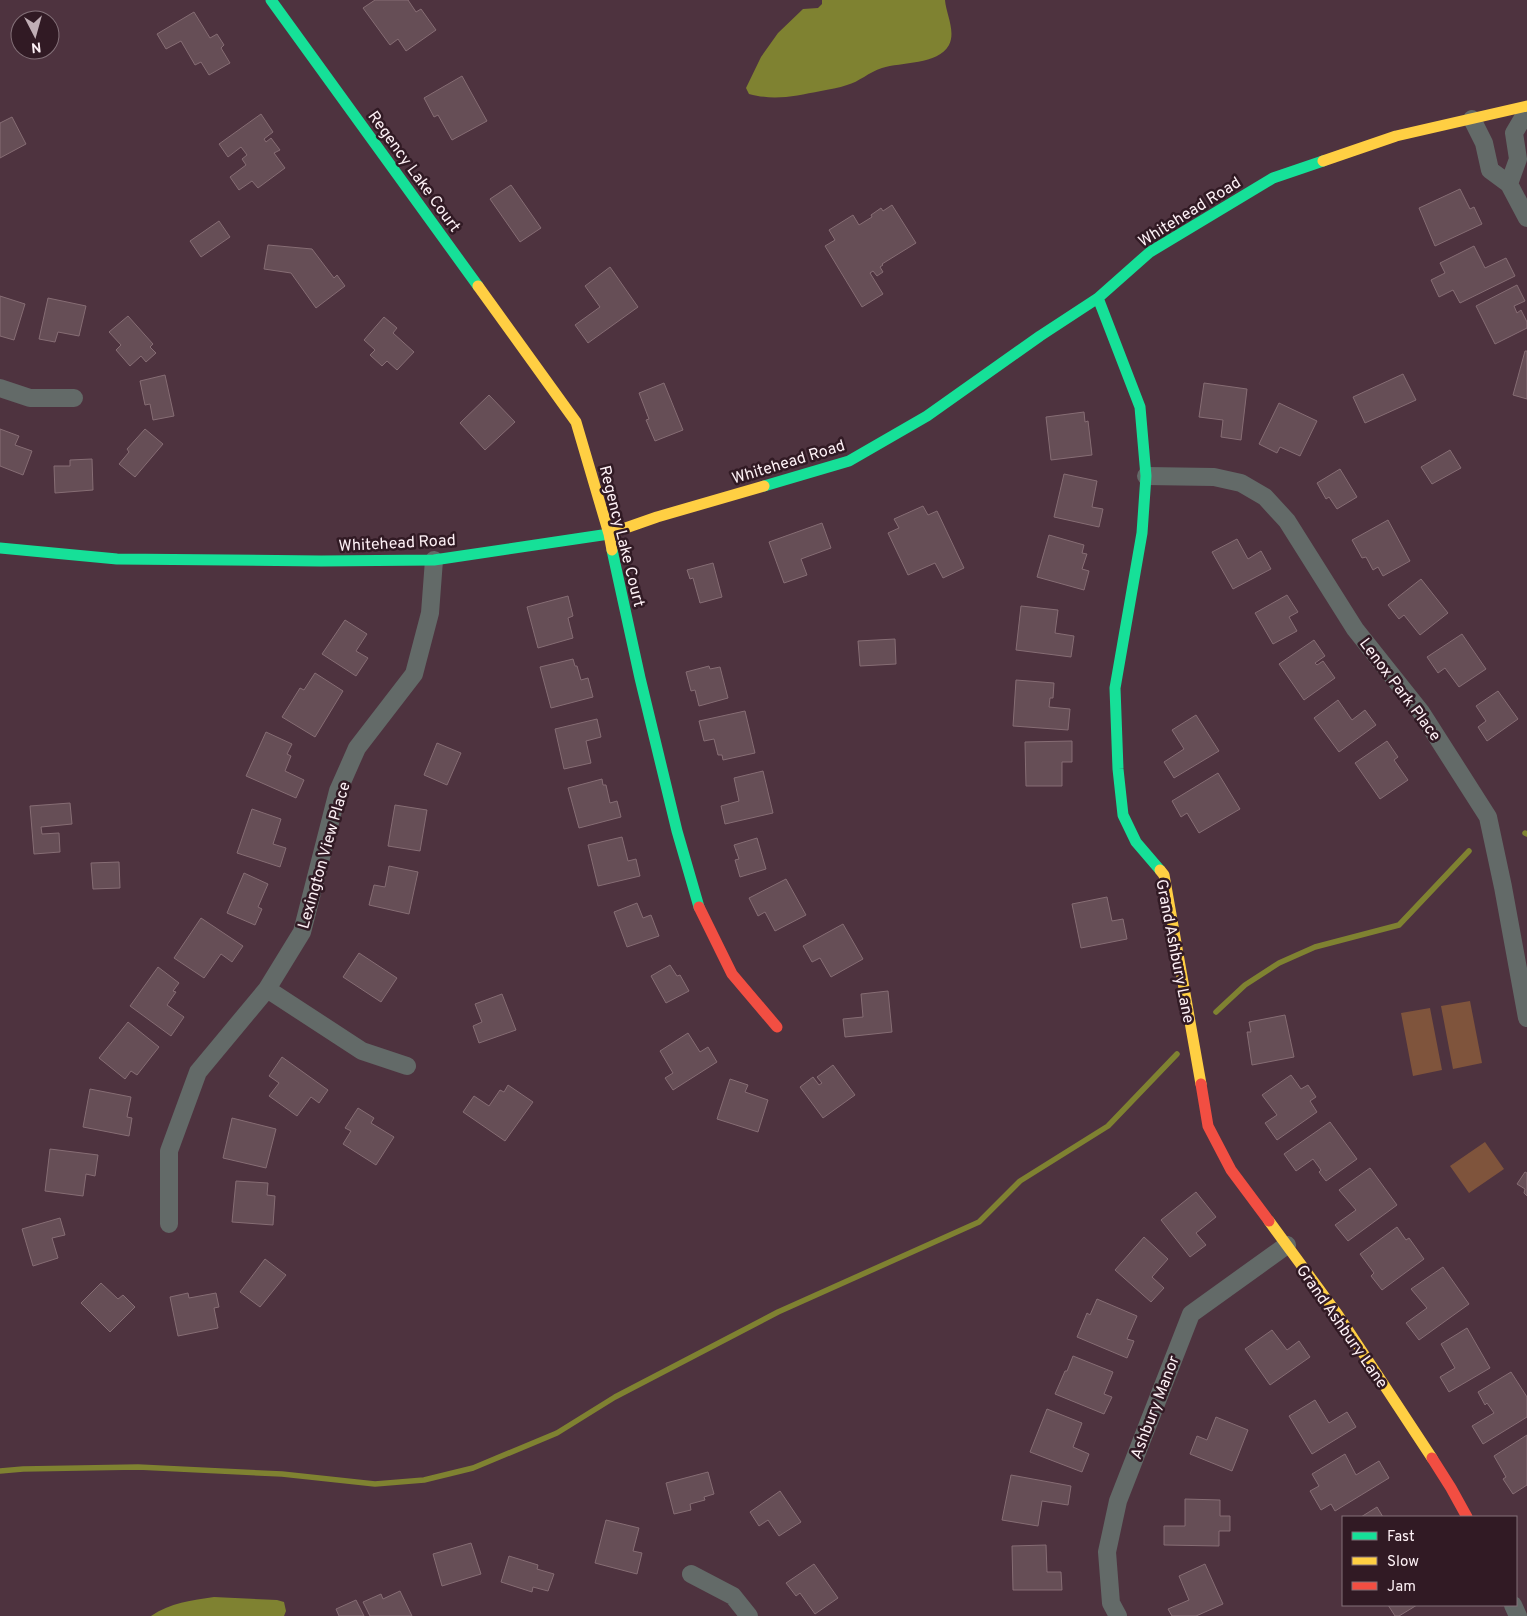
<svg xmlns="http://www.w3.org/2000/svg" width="1527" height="1616" font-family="Overpass,sans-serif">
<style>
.green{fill:#7f543c}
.water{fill:#7f8231}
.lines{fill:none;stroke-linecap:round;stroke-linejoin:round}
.stream{stroke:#7f8231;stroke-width:5.5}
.building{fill:#664e56;stroke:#866d74}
.street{stroke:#636a68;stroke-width:18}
.fast{stroke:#16e098;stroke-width:11}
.slow{stroke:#ffcf43;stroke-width:11}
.jam{stroke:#f24e42;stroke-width:11}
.labels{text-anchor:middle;stroke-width:5;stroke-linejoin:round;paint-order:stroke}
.street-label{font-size:16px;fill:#fdf0f5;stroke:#311a24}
</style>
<rect width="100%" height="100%" fill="#4e333f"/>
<path class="green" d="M1470 1001 1482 1063 1453 1069 1441 1006Z
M1430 1008 1442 1070 1413 1076 1401 1013Z
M1485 1142 1504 1169 1469 1193 1450 1166Z"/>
<path class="water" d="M822 0H945C946 14 956 31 949 45 938 65 901 62 882 68 869 72 859 82 847 85 839 88 829 89 821 91 795 96 775 101 749 94L746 88 761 57 778 33 803 9 818 8 822 4Z
M214 1597 277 1600 284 1602 286 1611 284 1616H151C170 1603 192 1600 214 1597Z"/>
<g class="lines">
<path class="stream" d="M1525 833 1527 834
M1216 1012 1245 985 1279 963 1315 947 1399 925 1469 851
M0 1471 23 1469 138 1467 282 1474 375 1484 424 1480 473 1468 557 1433 615 1397 778 1312 979 1222 1020 1181 1108 1126 1177 1054"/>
</g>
<path class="building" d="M375 0H408L416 12 421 9 436 30 406 51 398 39 390 45 363 8Z
M194 12 210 38 217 34 224 45 221 48 230 63 209 75 201 62 195 65 181 41 166 49 157 34Z
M462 76 487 121 452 140 438 115 434 117 424 98Z
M261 114 273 132 264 139 266 142 271 138 280 150 274 153 285 168 258 188 252 181 239 190 230 177 246 165 242 159 247 155 241 147 228 157 219 144Z
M12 117 26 144 0 158V123Z
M511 185 541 228 520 242 490 199Z
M1460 189 1470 209 1474 207 1482 224 1435 246 1419 208Z
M892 205 916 243 882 264 883 265 880 267 883 272 877 276 873 271 870 273 883 294 862 307 825 246 835 240 829 230 853 215 859 225 872 217 871 215 881 208 883 211Z
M219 221 230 237 201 257 190 241Z
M268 245 312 249 334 278 337 275 345 286 316 308 291 273 264 269Z
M1474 246 1485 268 1506 258 1515 276 1460 303 1453 290 1439 297 1431 280 1445 273 1440 263Z
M610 267 638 307 588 343 575 325 600 307 585 286Z
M1517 285 1525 301 1514 306 1517 313 1521 310 1527 322V328L1495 344 1476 306Z
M0 296 25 304 14 340 0 336Z
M48 298 86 306 79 336 58 332 55 342 39 339Z
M128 316 153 344 150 347 156 353 146 362 141 356 130 366 116 350 121 345 109 332Z
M384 317 397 328 393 333 414 352 397 370 387 361 382 366 370 355 375 350 364 340Z
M1525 351H1527V399L1513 395Z
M1403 374 1416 400 1365 423 1353 397Z
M165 375 174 416 153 420 150 404 145 405 140 381Z
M664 383 683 430 655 441 646 420 649 419 639 393Z
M1204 383 1247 389 1241 440 1221 437 1223 420 1199 417Z
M489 395 515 422 485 450 460 423Z
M1279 403 1317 421 1300 456 1280 447 1277 453 1259 444Z
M1084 412 1085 422 1088 421 1092 455 1051 460 1046 417Z
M0 429 19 436 15 445 32 451 23 475 0 466Z
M145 429 163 444 135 477 119 464 129 452 127 449Z
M1450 450 1461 468 1432 484 1421 467Z
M92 459 93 490 55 493 54 466H70V460Z
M1340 469 1357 497 1337 509 1329 497 1326 499 1317 483Z
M1064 474 1097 481 1092 507 1103 509 1099 527 1054 517Z
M923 506 928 515 937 511 964 568 943 578 935 563 908 575 888 533 899 528 894 519Z
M1388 520 1410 561 1383 576 1378 567 1373 570 1366 557 1362 558 1352 540Z
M822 523 831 548 801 559 807 575 784 583 769 542Z
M1049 535 1084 545 1082 553 1087 554 1082 569 1089 571 1084 590 1037 577Z
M1237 539 1248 559 1261 551 1271 569 1233 589 1212 552Z
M713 563 722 597 700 603 693 578 690 579 687 570Z
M1421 579 1448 613 1420 635 1404 615 1399 619 1388 605Z
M1287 595 1298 612 1289 617 1297 631 1273 644 1255 613Z
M568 596 573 616 568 618 573 638 538 648 527 607Z
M1021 606 1058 610 1055 633 1074 636 1071 657 1016 650Z
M345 620 367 634 356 651 368 658 356 676 322 654Z
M1462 634 1486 669 1459 687 1445 668 1438 673 1427 657Z
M895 639 896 664 860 666 858 641Z
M1314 640 1325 656 1315 663 1317 665 1323 661 1335 678 1304 700 1279 664Z
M573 659 575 666H577L581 680 588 678 593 697 551 708 540 667Z
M709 666 710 669 720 667 728 698 699 706 695 690 691 691 686 672Z
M315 673 343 691 315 737 282 717 300 688 304 690Z
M1016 680 1054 683 1053 698H1050L1049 707 1070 709 1068 730 1013 726Z
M1498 691 1518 719 1487 741 1478 727 1486 721 1476 706Z
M1338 700 1352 720 1365 710 1376 725 1339 752 1314 718Z
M745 711 755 753 723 760 722 755H718L714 739 704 741 699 721Z
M1196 715 1219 751 1174 778 1164 762 1184 749 1172 730Z
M597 719 601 737 586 741 591 763 564 769 555 729Z
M266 732 292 744 287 754 291 756 285 771 304 780 296 798 246 776Z
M1072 741V762H1062V786H1026L1025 742Z
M1387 741 1398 757 1394 760 1408 780 1380 799 1355 763Z
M437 743 461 753 447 785 424 775Z
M763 771 773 813 725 824 721 806 739 801 734 778Z
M1218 773 1240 809 1199 833 1187 813 1181 817 1172 801Z
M602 779 603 785H606L610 803 617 801 621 817 579 828 568 788Z
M70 803 72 824 41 827 42 834 59 833 60 852 34 854 30 806Z
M395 805 427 810 420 851 388 846Z
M252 809 281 819 273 844 286 848 280 867 237 853Z
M622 837 628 861 636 859 640 876 598 886 588 845Z
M757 838 766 869 740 877 735 860 739 859 734 845Z
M119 862 120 888 93 889 91 863Z
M389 866 418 872 409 914 369 905 374 885 385 887Z
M244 873 268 884 258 907 262 909 255 925 227 913Z
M786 879 806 915 775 931 765 912 758 916 749 898Z
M1107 897 1112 921 1123 919 1127 939 1081 948 1072 904Z
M637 903 643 918 651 915 659 936 627 947 614 912Z
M201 918 243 946 232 962 221 954 204 978 174 958Z
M843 924 863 959 831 977 820 958 812 962 803 946Z
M359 953 397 978 381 1002 343 977Z
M670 965 677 976 680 975 689 991 666 1003 651 976Z
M158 967 179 983 173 991 176 992 167 1005 184 1017 171 1036 130 1006Z
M888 991 892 1032 845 1037 843 1019 863 1017 861 994Z
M502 994 516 1030 479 1043 473 1026 482 1022 475 1004Z
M1285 1015 1294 1057 1252 1065 1247 1032H1251L1249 1022Z
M128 1022 159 1047 137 1075 131 1071 125 1079 99 1058Z
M688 1033 700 1052 708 1047 717 1062 673 1090 665 1078 673 1073 660 1051Z
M282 1057 328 1090 319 1103 311 1097 297 1116 269 1096 279 1083 269 1076Z
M833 1065 855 1095 823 1118 800 1087 813 1077 819 1085 822 1083 817 1077Z
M1291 1075 1301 1089 1308 1085 1316 1097 1310 1101 1317 1112 1277 1140 1265 1123 1277 1115 1262 1095Z
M730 1079 748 1085 745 1092 768 1100 758 1132 717 1119Z
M508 1085 533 1102 505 1141 463 1112 474 1096 489 1106 500 1090 504 1092Z
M90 1089 131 1097 127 1117 132 1118 129 1136 83 1127Z
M358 1108 374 1118 371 1123 394 1137 376 1165 343 1144 351 1131 345 1128Z
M232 1118 276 1129 266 1168 223 1158Z
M1330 1122 1357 1159 1326 1181 1319 1172 1321 1170 1313 1159 1296 1171 1284 1154Z
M50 1149 98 1155 95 1176 86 1174 83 1196 45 1191Z
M1370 1168 1397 1205 1348 1241 1335 1225 1356 1210 1339 1190Z
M1525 1172 1527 1173V1196L1524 1193 1525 1189 1517 1184Z
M236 1181 268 1183 267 1195 275 1196 273 1225 232 1222Z
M1196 1192 1216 1217 1196 1233 1206 1245 1190 1257 1161 1220Z
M60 1218 65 1235 52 1238 58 1258 33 1266 22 1229Z
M1397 1227 1406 1240 1409 1238 1424 1259 1382 1290 1371 1276 1374 1273 1360 1254Z
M1144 1237 1168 1259 1152 1277 1164 1288 1151 1302 1115 1270Z
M265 1259 286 1275 260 1307 240 1292Z
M1443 1267 1469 1304 1419 1340 1406 1323 1427 1308 1411 1289Z
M101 1283 118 1299 123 1295 135 1307 110 1332 81 1303Z
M188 1293 189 1298 216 1293 219 1307 214 1308 218 1328 178 1336 170 1297Z
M1097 1299 1137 1316 1127 1339 1134 1341 1127 1358 1077 1337 1087 1313 1090 1315Z
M1467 1328 1490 1368 1449 1392 1440 1377 1455 1368 1441 1344Z
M1272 1330 1287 1350 1299 1341 1310 1357 1270 1385 1245 1349Z
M1073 1356 1113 1372 1104 1394 1112 1397 1104 1414 1055 1394 1065 1371H1067Z
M1511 1372 1527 1397V1417L1483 1444 1472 1426 1494 1413 1487 1403 1485 1405 1478 1392Z
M1315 1400 1329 1423 1347 1412 1356 1427 1312 1454 1289 1416Z
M1047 1409 1082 1423 1073 1447 1089 1454 1082 1472 1030 1452Z
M1216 1417 1248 1430 1232 1471 1190 1454 1197 1436 1207 1440Z
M1527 1435V1485L1513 1494 1503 1479 1506 1477 1494 1456Z
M1345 1454 1356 1475 1379 1461 1389 1478 1335 1511 1331 1504 1321 1510 1310 1491 1319 1486 1312 1474Z
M708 1472 714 1494 704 1497 705 1500 690 1504 691 1510 674 1514 666 1483Z
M1011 1475 1071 1486 1068 1505 1042 1501 1038 1526 1002 1520Z
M780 1491 801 1522 779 1536 768 1520 759 1526 750 1512Z
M1185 1499 1220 1500V1516H1230V1531H1219V1546L1164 1545V1526H1185Z
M1377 1507 1383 1517H1361Z
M606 1520 639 1528 633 1551 642 1553 637 1574 595 1563Z
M471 1543 481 1574 442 1586 433 1554Z
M1046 1545 1047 1572H1061L1062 1590H1013L1012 1546Z
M509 1556 538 1565 537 1569 554 1574 548 1591 533 1587 532 1592 501 1582Z
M814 1564 838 1598 815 1614 800 1593 796 1596 786 1583Z
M1205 1564 1223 1604 1196 1616H1172L1168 1609 1189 1600 1179 1576Z
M400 1591 412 1616H370L363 1602 381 1594 383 1599Z
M356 1600 364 1616H339L336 1609Z
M1388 1605H1417L1399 1616H1395Z"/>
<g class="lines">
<path class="street" d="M1472 119 1484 143 1490 170 1509 184 1527 218
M1509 184 1518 159 1514 133 1527 111
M0 388 30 398H74
M1146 476 1214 477 1241 483 1265 497 1287 521 1355 629 1421 712 1488 817 1503 887 1527 1018
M267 989 362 1051 407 1066
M169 1224V1151L198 1072 267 989 302 932 338 791 357 748 414 674 430 613 434 560
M691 1574 733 1596 749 1616
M1513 1605 1518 1616
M1118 1616 1111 1603 1107 1552 1118 1501 1191 1314 1287 1245"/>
<path class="fast" d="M271 0 478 286
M1098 298 1140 407 1146 476 1142 533 1115 688 1118 769 1123 815 1136 842 1160 870
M764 486 849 461 927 416 1040 336 1098 298 1150 252 1273 178 1323 161
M0 548 117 559 321 561 434 560 609 534 617 531
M612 550 640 678 677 831 699 907"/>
<path class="slow" d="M1323 161 1396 136 1527 106
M478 286 576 422 609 534 612 550
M617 531 657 517 764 486
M1160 870 1164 875 1201 1084
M1269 1221 1338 1315 1432 1458"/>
<path class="jam" d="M699 907 732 974 777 1027
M1201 1084 1208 1126 1231 1170 1269 1221
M1432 1458 1451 1488 1467 1517"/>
</g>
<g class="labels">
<g class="street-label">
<text transform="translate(415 171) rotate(54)" y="6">Regency Lake Court</text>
<text transform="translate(1189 211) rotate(-32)" y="6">Whitehead Road</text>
<text transform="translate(788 461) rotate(-17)" y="6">Whitehead Road</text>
<text transform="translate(623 536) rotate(76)" y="6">Regency Lake Court</text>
<text transform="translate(397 542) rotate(-3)" y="6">Whitehead Road</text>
<text transform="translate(1401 689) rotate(53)" y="6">Lenox Park Place</text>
<text transform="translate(323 855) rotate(-74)" y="6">Lexington View Place</text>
<text transform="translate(1176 951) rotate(79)" y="6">Grand Ashbury Lane</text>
<text transform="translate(1343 1326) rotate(55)" y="6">Grand Ashbury Lane</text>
<text transform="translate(1154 1407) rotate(-69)" y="6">Ashbury Manor</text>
</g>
</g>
<rect x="1342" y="1516" width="175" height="90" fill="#311a24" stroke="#837078"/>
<rect x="1352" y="1532" width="25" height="8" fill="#16e098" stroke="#837078"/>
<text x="1387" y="1541" font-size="15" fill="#fdf0f5">Fast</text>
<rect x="1352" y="1557" width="25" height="8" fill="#ffcf43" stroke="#837078"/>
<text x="1387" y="1566" font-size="15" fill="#fdf0f5">Slow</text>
<rect x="1352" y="1582" width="25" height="8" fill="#f24e42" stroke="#837078"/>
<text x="1387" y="1591" font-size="15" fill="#fdf0f5">Jam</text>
<g transform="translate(35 35) rotate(174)"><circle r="24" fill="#311a24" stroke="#837078"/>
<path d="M0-4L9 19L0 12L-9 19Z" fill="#c0aeb5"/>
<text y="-8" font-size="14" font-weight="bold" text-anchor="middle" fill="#fdf0f5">N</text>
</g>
</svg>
